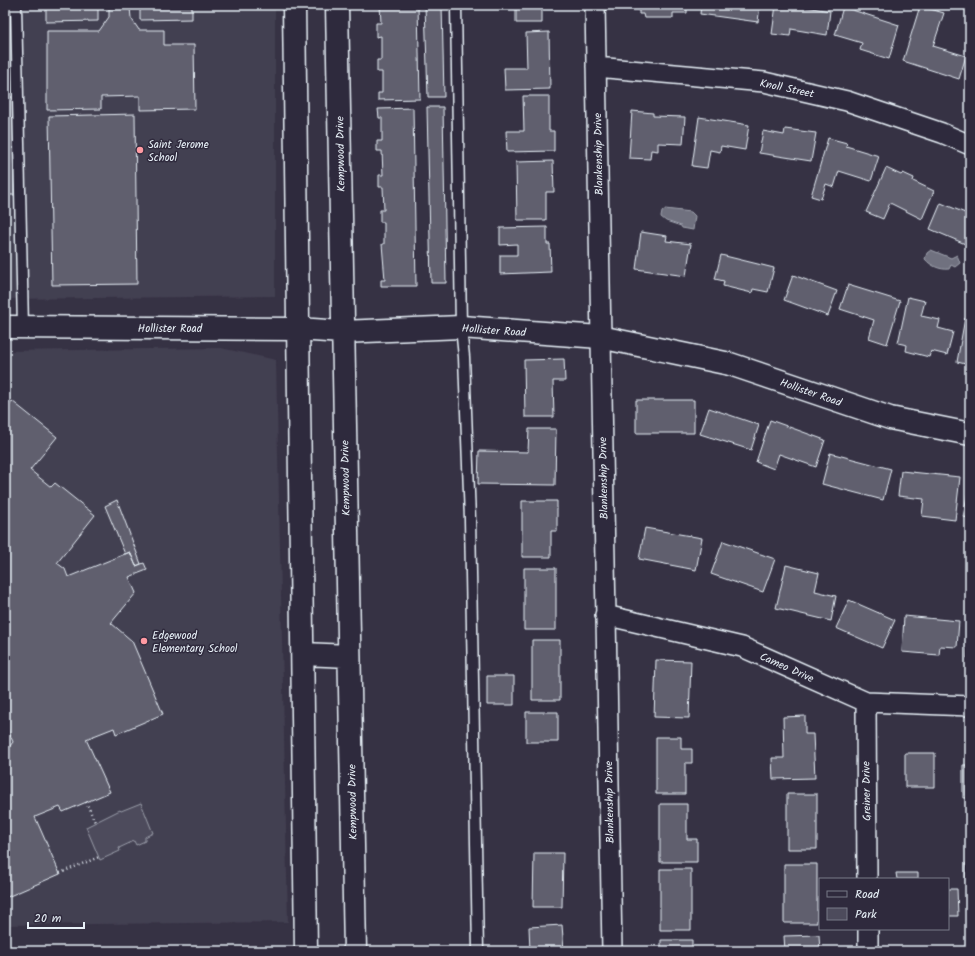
<svg xmlns="http://www.w3.org/2000/svg" width="975" height="956" font-family="Kalam,sans-serif">
<style>
.built{fill:#433f51}
.green{fill:#4d4b5c;stroke:#9a9eaa}
.water{fill:#70717f;stroke:#a0a4af}
.building{fill:#605e6e;stroke:#e8f1f8}
.lines{fill:none;stroke-linecap:round;stroke-linejoin:round}
.lane-casing{stroke:#e8f1f8;stroke-width:13}
.street-casing{stroke:#e8f1f8;stroke-width:22}
.secondary-casing{stroke:#e8f1f8;stroke-width:25}
.path{stroke:#e8f1f8;stroke-width:2.5;stroke-dasharray:1 3;stroke-linecap:butt}
.lane{stroke:#2f2a3d;stroke-width:10}
.street{stroke:#2f2a3d;stroke-width:19}
.secondary{stroke:#2f2a3d;stroke-width:22}
.poi-dot{fill:#ff9aa2;stroke:#2f2a3d;stroke-width:1.5}
.labels{text-anchor:middle;stroke-width:3;stroke-linejoin:round;paint-order:stroke}
.street-label{font-size:11px;fill:#e8f1f8;stroke:#2f2a3d}
.poi-label{font-size:11px;fill:#e8f1f8;stroke:#2f2a3d;text-anchor:start}
</style>
<rect width="100%" height="100%" fill="#363244"/>
<filter id="ink" filterUnits="userSpaceOnUse"><feTurbulence type="fractalNoise" baseFrequency=".025" numOctaves="2"/><feDisplacementMap in="SourceGraphic" scale="8" xChannelSelector="R" yChannelSelector="G"/><feConvolveMatrix kernelMatrix="1 2 1 2 8 2 1 2 1" color-interpolation-filters="sRGB"/></filter>
<g filter="url(#ink)">
<path class="built" d="M5 5H275V296L5 299Z
M221 348 276 360 288 922 5 925V351Z"/>
<path class="green" d="M141 803 153 833 145 837V841L136 845 134 841 119 848 120 851 100 860 86 827 120 810 121 811Z"/>
<path class="water" d="M665 209 691 212 695 216 693 230 682 228 681 226 666 221 661 217 662 212Z
M931 250 951 258 957 255 960 263 955 267 951 265 949 269C940 270 931 266 925 259L927 253Z"/>
<path class="building" d="M46 5H98V21L46 22Z
M140 5H192V19L140 20Z
M380 5H418L420 99 378 100V93H382V72H377V60H381V36L376 37V23H381Z
M425 5H442L444 97H428Z
M516 5H542V23H516Z
M631 5H687V13H673V18H644L643 14H639V10H631Z
M701 5H760L758 22 700 14Z
M776 5H794L830 11 827 35 791 29 790 36 772 34Z
M920 6 944 13 933 46 966 56 959 79 903 61Z
M843 7 899 25 889 59 860 50 862 43 835 35Z
M109 8H130L131 18 139 30H164V45H194L195 109 140 110V96L101 97V109L47 110V31H99L109 17Z
M549 32 550 89 505 90 504 68H527L526 33Z
M523 96H549V131H554V151L507 152 506 131H524Z
M5 97H13L14 195H5Z
M427 107H443L446 283H431Z
M413 108 416 286H381V280H385L382 244H384V222H380V210H384L383 187H379V175H383L382 151H377V141H382V118H379L378 109Z
M632 111 653 113V116L685 117 683 144 658 143V151L651 150 650 159 629 158Z
M135 114 137 284 52 285 49 116Z
M699 117 749 125 745 150 721 146 720 152 710 150 707 168 692 166Z
M785 129 816 133 811 161 759 153 763 131 784 135Z
M828 138 847 143 846 146 879 156 871 181 839 171 834 187 826 184 821 199 811 196Z
M553 161 554 192H546V220H517L516 162Z
M886 168 901 175 903 173 914 178 913 181 934 191 922 219 890 203 883 219 866 212Z
M941 203 970 215V246L930 229Z
M547 227V244H550L551 272 500 274V255H517V244L500 245V228Z
M641 232 667 236 666 241 691 244 686 276 636 269Z
M721 255 774 268 768 292 753 289 752 293 723 286 724 281 715 279Z
M793 275 837 291 828 316 784 300Z
M848 285 900 301 887 344 869 338 874 320 840 309Z
M908 297 925 301 921 316 940 320 938 328 953 332 947 355 931 351 929 357 906 351 907 345 898 343Z
M965 318 970 319V365L957 362Z
M564 359 565 381H553L554 417H525L524 360Z
M636 400H694V433H636Z
M5 401 10 405 12 401 57 437 30 470 51 487 55 483 95 515 57 563 65 569 68 577 130 552 136 566 144 563 147 570 129 577 136 593 111 623 132 641 163 714 116 734 114 728 86 739 110 792 63 812 60 807 35 817 60 874 5 898V752L13 742 5 723Z
M709 408 759 425 751 450 700 434Z
M770 420 825 440 816 467 779 454 774 469 756 462Z
M529 429H556L555 485 478 484 479 451 528 452Z
M830 453 891 469 883 500 822 484Z
M901 471 960 477 955 520 922 516 924 499 898 496Z
M969 485H970V518L963 517Z
M117 500 141 564 136 566 130 552 125 554 105 506Z
M522 501H557V531H551V557H522Z
M645 528 702 538 696 570 639 559Z
M723 541 775 559 763 592 711 574Z
M786 565 819 573 815 591 836 596 831 621 776 608Z
M524 568H556V630H524Z
M849 600 895 620 882 648 836 628Z
M904 616 959 621 957 647 940 646 939 655 902 652Z
M968 626H970V659L967 658Z
M532 640H560V700H532Z
M656 660 691 661 689 718 654 717Z
M487 676H514V705H487Z
M526 712H558V742H526Z
M805 716V734H813L815 778 773 779 772 758H784L783 717Z
M656 737H681V749H692V763H685V794H656Z
M905 753H935V787H905Z
M963 765H970V798H963Z
M787 794H817V849H787Z
M660 804H687V839H697V862H660Z
M534 853H563L562 907H533Z
M966 863H970V906H966Z
M784 864H817V923H784Z
M660 869H691V930H660Z
M896 873H918V879H897Z
M948 889H957L958 916H948Z
M562 925 564 951H530L529 927Z
M819 935 820 951H785L784 936Z
M661 940H692V951H661Z"/>
<g class="lines">
<defs>
<path id="lane" d="M456 5 461 327 464 357 470 519 478 951
M5 7 16 6 23 327"/>
<path id="street" d="M595 5 612 951
M596 67 764 82 847 101 942 133 970 145
M605 615 742 647 866 702 970 706
M866 702 867 879
M868 929V951"/>
<path id="secondary" d="M294 5 306 951
M337 5 355 951
M5 327 298 329 342 332 461 327 600 337 730 364 890 418 970 434
M303 654 349 656"/>
</defs>
<use href="#lane" class="lane-casing"/>
<use href="#street" class="street-casing"/>
<use href="#secondary" class="secondary-casing"/>
<path class="path" d="M86 802 95 822
M60 873 99 857"/>
<use href="#lane" class="lane"/>
<use href="#street" class="street"/>
<use href="#secondary" class="secondary"/>
</g>
</g>
<g class="poi-dot">
<circle cx="140" cy="150" r="4"/>
<circle cx="144" cy="641" r="4"/>
</g>
<g class="labels">
<g class="street-label">
<text transform="translate(787 88) rotate(12)" y="4">Knoll Street</text>
<text transform="translate(340 154) rotate(-91)" y="4">Kempwood Drive</text>
<text transform="translate(598 154) rotate(-91)" y="4">Blankenship Drive</text>
<text x="170" y="332">Hollister Road</text>
<text transform="translate(494 330) rotate(4)" y="4">Hollister Road</text>
<text transform="translate(811 392) rotate(19)" y="4">Hollister Road</text>
<text transform="translate(345 478) rotate(-91)" y="4">Kempwood Drive</text>
<text transform="translate(603 478) rotate(-91)" y="4">Blankenship Drive</text>
<text transform="translate(787 667) rotate(24)" y="4">Cameo Drive</text>
<text transform="translate(866 791) rotate(-91)" y="4">Greiner Drive</text>
<text transform="translate(352 802) rotate(-91)" y="4">Kempwood Drive</text>
<text transform="translate(609 802) rotate(-91)" y="4">Blankenship Drive</text>
</g>
<g class="poi-label">
<text x="148" y="148">Saint Jerome<tspan x="148" dy="13">School</tspan></text>
<text x="152" y="639">Edgewood<tspan x="152" dy="13">Elementary School</tspan></text>
</g>
</g>
<rect width="975" height="956" fill="none" stroke="#2f2a3d" stroke-width="20"/>
<rect x="10" y="10" width="955" height="936" fill="none" stroke="#e8f1f8" stroke-width="1.5" filter="url(#ink)"/>
<rect x="819" y="878" width="130" height="52" fill="#2f2a3d" stroke="#797a88"/>
<rect x="827" y="891" width="20" height="6" fill="#2f2a3d" stroke="#797a88"/>
<text x="855" y="898" font-size="12" fill="#e8f1f8">Road</text>
<rect x="827" y="908" width="20" height="12" fill="#4d4b5c" stroke="#797a88"/>
<text x="855" y="918" font-size="12" fill="#e8f1f8">Park</text>
<path d="M28 922v6h56v-6" fill="none" stroke="#e8f1f8" stroke-width="2"/>
<text x="34" y="922" font-size="12" fill="#e8f1f8" stroke="#2f2a3d" stroke-width="3" paint-order="stroke">20 m</text>
</svg>
